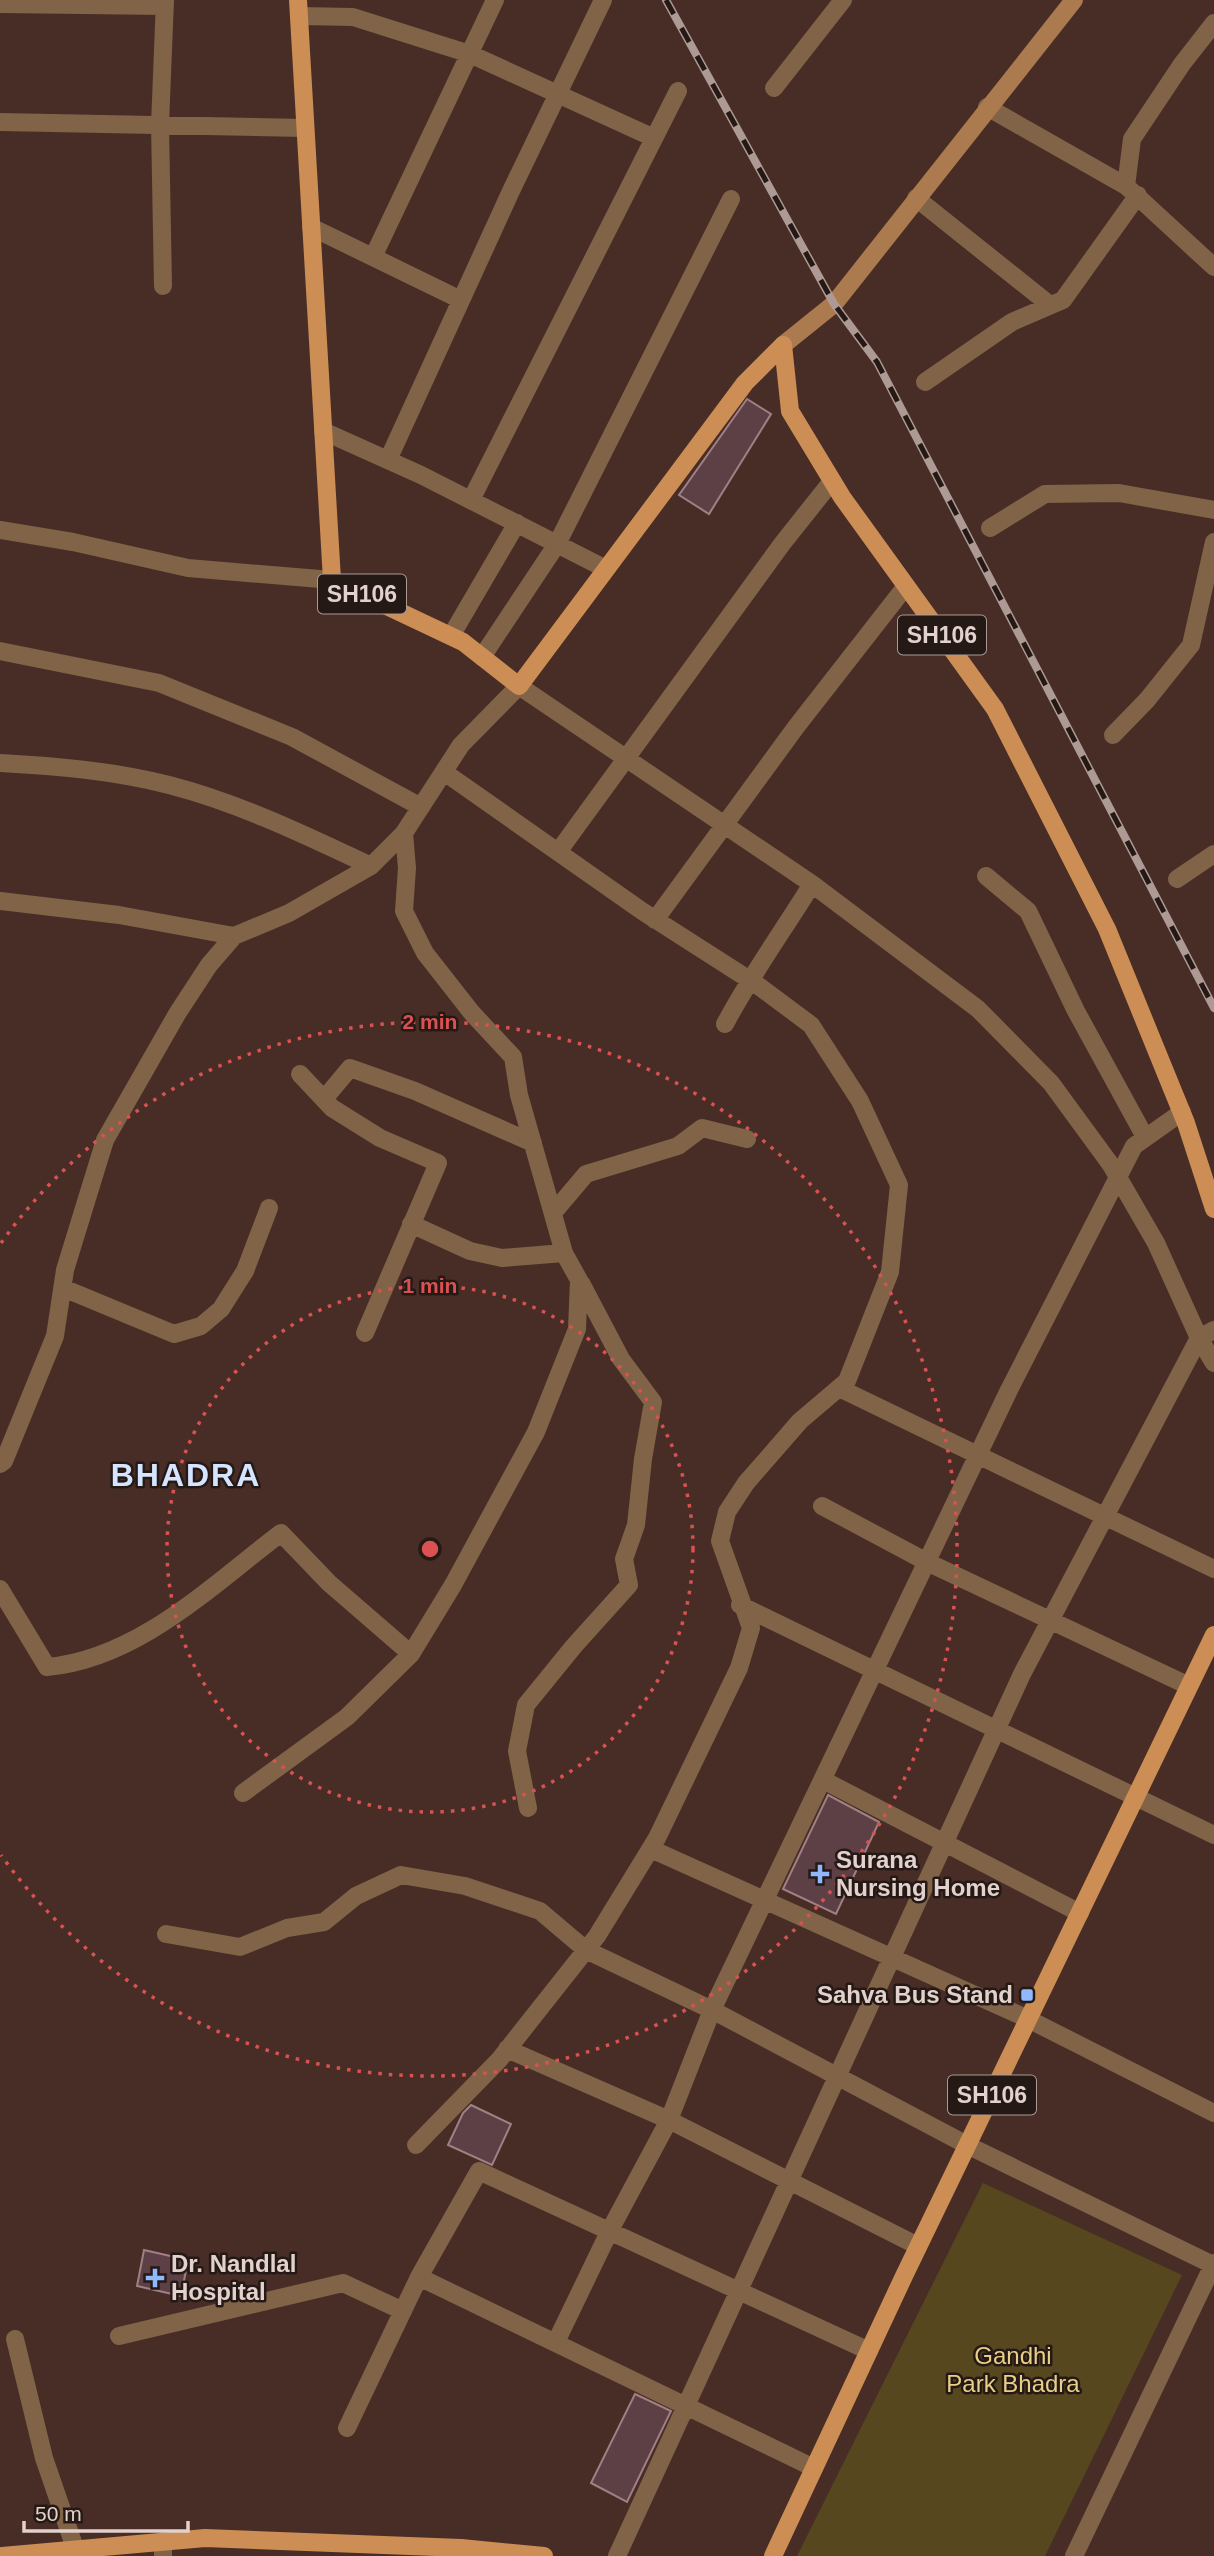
<svg xmlns="http://www.w3.org/2000/svg" width="1214" height="2556" font-family="Arial,sans-serif">
<style>
.green{fill:#56471e}
.building{fill:#5d4045;stroke:#a08084;stroke-width:2}
.lines{fill:none;stroke-linecap:round;stroke-linejoin:round}
.minor{stroke:#816348;stroke-width:18}
.secondary{stroke:#ab7b4f;stroke-width:18}
.primary{stroke:#cc8e54;stroke-width:18}
.rail-casing{stroke:#ae9a94;stroke-width:8}
.rail{stroke:#251916;stroke-width:5;stroke-dasharray:16;stroke-linecap:butt}
.ring{fill:none;stroke:#d95251;stroke-width:3.5;stroke-dasharray:3.5 7}
.poi-dot{fill:#91b8fd;stroke:#251916;stroke-width:2.5}
.labels{text-anchor:middle;stroke-width:5;stroke-linejoin:round;paint-order:stroke}
.shield{fill:#251916;stroke:#a99a95;stroke-width:2}
.shield-label{font-size:23px;font-weight:bold;fill:#e2d1cc}
.poi-label{font-size:24px;font-weight:bold;fill:#e2d1cc;stroke:#251916;text-anchor:start}
.park-label{font-size:24px;fill:#e8ce86;stroke:#251916}
.district-label{font-size:32px;font-weight:bold;letter-spacing:2px;fill:#d5e4ff;stroke:#251916}
.centre{fill:#d95251;stroke:#251916;stroke-width:3.5}
.ring-label{font-size:21px;text-anchor:middle;font-weight:bold;fill:#d95251;stroke:#251916;stroke-width:5;stroke-linejoin:round;paint-order:stroke}
</style>
<rect width="100%" height="100%" fill="#472d26"/>
<path class="green" d="M983 2183 1182 2275 1045 2556H797Z"/>
<path class="building" d="M747 399 771 414 709 514 679 495Z
M828 1795 879 1822 836 1914 783 1889Z
M471 2105 511 2124 492 2165 448 2145 463 2113Z
M144 2250 188 2260 181 2296 137 2286Z
M635 2394 671 2411 627 2502 591 2483Z"/>
<g class="lines">
<path class="minor" d="M0 4 165 6
M299 16 353 17 470 54 654 138
M1214 23 1182 64 1132 139 1126 186 1214 267
M774 88 843 0
M987 107 1126 186
M0 122 305 128
M916 198 1050 305
M311 227 461 300
M374 255 495 0
M163 286 160 125 165 0
M925 382 1012 322 1063 300 1138 195
M323 431 421 475 606 569
M388 460 511 191 603 0
M471 500 678 91
M990 528 1045 494 1119 493 1214 510
M0 530 73 542 188 568 332 580
M451 636 517 523
M0 651 159 683 292 737 421 807
M482 657 557 544 731 199
M1113 735 1147 700 1191 645 1214 542
M0 763C57 766 114 771 169 785 239 803 305 835 371 866
M558 852 782 544 832 481
M986 876 1028 911 1076 1011 1145 1137
M1177 879 1214 854
M0 901 119 915 234 936 289 913 371 866 404 833 461 745 519 686 812 884 978 1009 1051 1083 1111 1165 1156 1243 1199 1338 1214 1363
M655 920 796 727 906 586
M725 1024C751 975 783 931 812 884
M300 1074 332 1108 380 1138 438 1163 365 1333
M324 1099 350 1068 415 1091 533 1143
M553 1213 586 1174 678 1146 702 1128 747 1139
M411 1224 470 1251 502 1258 564 1253
M63 1288 174 1334 201 1326 221 1309 245 1271 269 1208
M839 1388 1214 1569
M0 1464 4 1461 55 1336 65 1270 105 1140 177 1014 209 965 234 936
M822 1506 927 1562 1189 1686
M0 1589 47 1667C138 1659 212 1585 281 1533L329 1583 411 1654
M740 1605 1214 1835
M823 1780 1080 1913
M243 1793 347 1717 411 1654 453 1585 536 1432 577 1329 579 1280 564 1253 519 1095 513 1057 472 1013 425 953 404 911 407 868 404 833
M528 1808 517 1751 526 1705 574 1646 629 1585 624 1559 636 1525 643 1459 653 1402 621 1359 581 1283
M651 1849 1028 2019 1214 2113
M166 1934 240 1947 287 1928 324 1922 356 1896 401 1875 465 1886 540 1911 586 1950 712 2010 967 2145 1213 2265
M507 2049 669 2120 918 2246
M416 2145 499 2060 597 1936 657 1838 739 1668 751 1628 720 1541 727 1512 746 1483 800 1421 847 1381 890 1272 899 1185 860 1101 811 1025 756 984 642 911 444 772
M419 2277 479 2171 869 2351
M119 2336 343 2283 403 2311
M15 2339 44 2458 75 2548
M556 2342 610 2230 669 2120 712 2010 1009 1390 1134 1146 1182 1112
M347 2428 419 2277 814 2468
M163 2556V2541
M617 2556 1022 1674 1199 1338 1214 1330
M1074 2556 1214 2263"/>
<path class="secondary" d="M783 345 834 304 1074 0"/>
<path class="primary" d="M298 0 332 580 463 642 519 686 745 383 783 345
M783 345 790 411 842 497 995 709 1107 929 1186 1123 1214 1209
M2 2556 205 2538 461 2548 544 2556
M773 2556 904 2276 1214 1635"/>
<defs>
<path id="rail" d="M666 0 834 304 877 362 1214 1008"/>
</defs>
<use href="#rail" class="rail-casing"/>
<use href="#rail" class="rail"/>
</g>
<g class="ring">
<circle cx="430" cy="1549" r="263"/>
<path d="M1 1243A527 527 0 1 1 1 1855"/>
</g>
<g class="poi-dot">
<path d="M816.5 1863.5h7v7h7v7h-7v7h-7v-7h-7v-7h7z"/>
<rect x="1020" y="1988" width="14" height="14" rx="3.5"/>
<path d="M151.5 2267.5h7v7h7v7h-7v7h-7v-7h-7v-7h7z"/>
</g>
<g class="labels">
<g class="shield">
<rect x="318" y="574.5" width="88" height="39" rx="5"/>
<rect x="898" y="615.5" width="88" height="39" rx="5"/>
<rect x="948" y="2075.5" width="88" height="39" rx="5"/>
</g>
<g class="shield-label">
<text x="362" y="602">SH106</text>
<text x="942" y="643">SH106</text>
<text x="992" y="2103">SH106</text>
</g>
<g class="poi-label">
<text x="836" y="1868">Surana<tspan x="836" dy="28">Nursing Home</tspan></text>
<text x="1013" y="2003" text-anchor="end">Sahva Bus Stand</text>
<text x="171" y="2272">Dr. Nandlal<tspan x="171" dy="28">Hospital</tspan></text>
</g>
<g class="park-label">
<text x="1013" y="2364">Gandhi<tspan x="1013" dy="28">Park Bhadra</tspan></text>
</g>
<g class="district-label">
<text x="186" y="1486">BHADRA</text>
</g>
</g>
<circle cx="430" cy="1549" r="10" class="centre"/>
<g class="ring-label">
<text x="430" y="1029">2 min</text>
<text x="430" y="1293">1 min</text>
</g>
<path d="M24 2521v10h164v-10" fill="none" stroke="#e2d1cc" stroke-width="3.5"/>
<text x="35" y="2521" font-size="21" fill="#e2d1cc" stroke="#251916" stroke-width="5" paint-order="stroke">50 m</text>
</svg>
